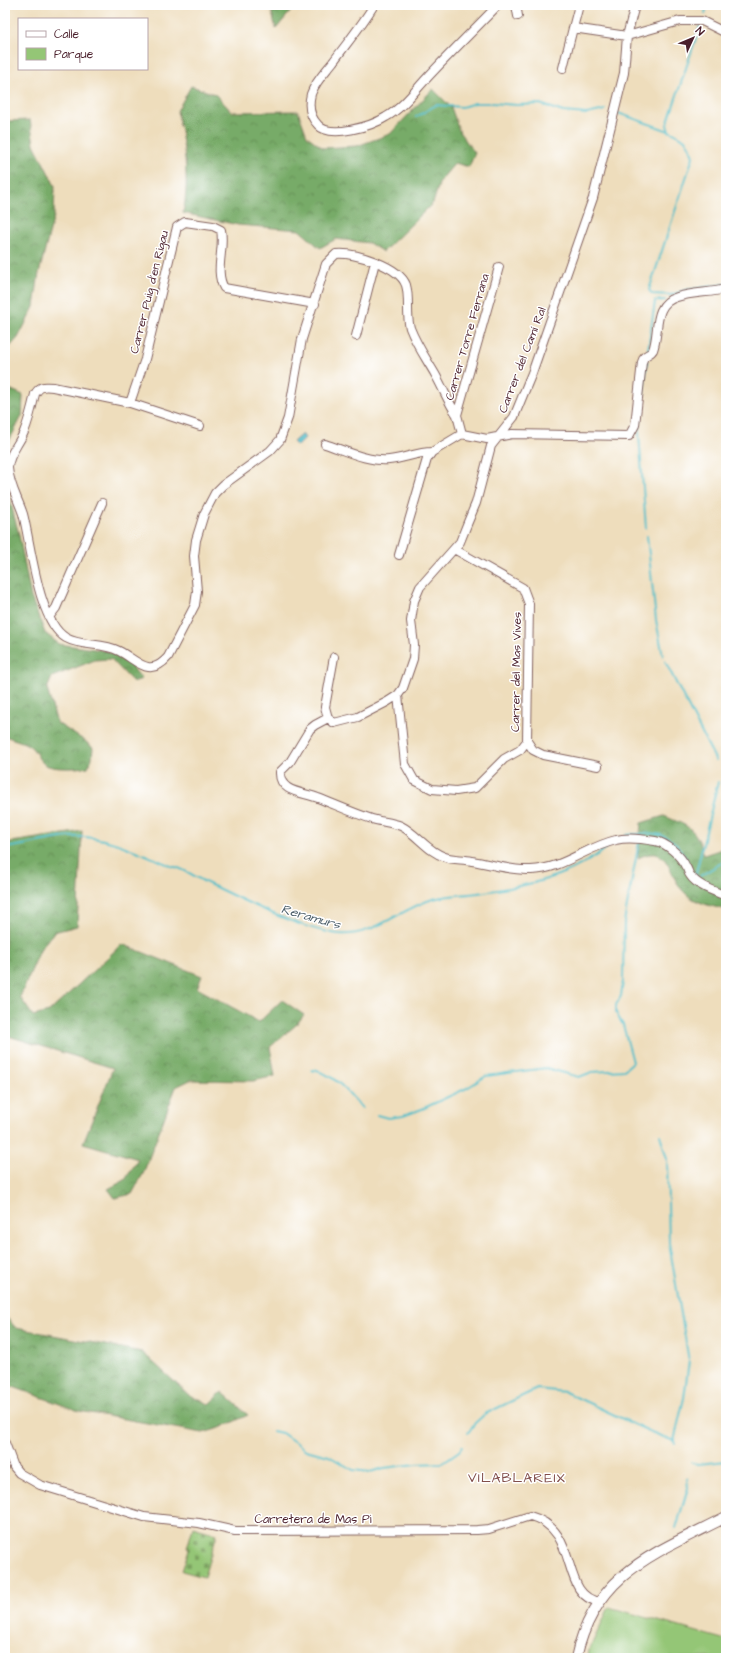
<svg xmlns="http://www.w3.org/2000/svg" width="731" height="1663" font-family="'Architects Daughter',sans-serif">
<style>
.forest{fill:url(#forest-crowns);stroke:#606549}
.cemetery{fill:url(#cemetery-stones);stroke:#6f7250}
.green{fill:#94c676;stroke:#6f7250}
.water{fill:#51bec9;stroke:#4e6e7a}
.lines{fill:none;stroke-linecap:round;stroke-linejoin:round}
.stream{stroke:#51bec9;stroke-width:2}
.minor-casing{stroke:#83625e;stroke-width:10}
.tertiary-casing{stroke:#83625e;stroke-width:12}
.minor{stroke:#fff;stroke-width:8}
.tertiary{stroke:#fff;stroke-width:10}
.labels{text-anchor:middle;stroke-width:3;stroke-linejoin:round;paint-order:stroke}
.street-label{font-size:12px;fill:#4a1f2b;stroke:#fff}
.water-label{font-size:13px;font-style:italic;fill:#4d5f6a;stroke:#fff}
.quarter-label{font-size:14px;letter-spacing:1px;fill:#824f4c;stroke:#fff}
</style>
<defs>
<pattern id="forest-crowns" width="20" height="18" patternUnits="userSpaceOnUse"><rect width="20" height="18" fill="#77ab67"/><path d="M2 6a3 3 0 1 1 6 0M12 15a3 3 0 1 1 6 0" fill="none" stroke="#648b55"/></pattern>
<pattern id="cemetery-stones" width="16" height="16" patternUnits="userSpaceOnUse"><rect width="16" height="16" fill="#94c676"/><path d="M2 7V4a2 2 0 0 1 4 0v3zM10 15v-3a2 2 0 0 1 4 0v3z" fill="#7ba061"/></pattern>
</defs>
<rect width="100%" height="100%" fill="#fff"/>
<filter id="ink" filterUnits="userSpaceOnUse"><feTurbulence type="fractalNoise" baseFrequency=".025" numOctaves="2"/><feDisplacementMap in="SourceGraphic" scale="8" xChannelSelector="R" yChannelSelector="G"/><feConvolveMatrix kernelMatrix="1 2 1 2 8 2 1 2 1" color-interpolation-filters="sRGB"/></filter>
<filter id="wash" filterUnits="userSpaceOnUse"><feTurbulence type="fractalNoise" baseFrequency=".012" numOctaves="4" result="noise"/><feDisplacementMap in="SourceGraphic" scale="16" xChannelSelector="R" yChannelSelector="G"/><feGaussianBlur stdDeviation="0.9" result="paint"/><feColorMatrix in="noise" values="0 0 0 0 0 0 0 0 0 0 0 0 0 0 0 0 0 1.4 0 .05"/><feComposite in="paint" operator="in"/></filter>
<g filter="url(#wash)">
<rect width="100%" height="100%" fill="#eeddbc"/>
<path class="forest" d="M270 5H296L276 29Z
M191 86 215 94 232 112 298 111 307 136 323 148 357 146 390 134 433 89 451 107 460 133 475 153 469 167 455 163 440 181 433 203 383 252 369 243 336 239 320 248 299 230 238 225 183 213C190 180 184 144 177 111Z
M30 120 34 144 55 186 54 216 39 273 34 307 18 338 5 352V121Z
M5 387 23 395 22 416 5 449Z
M5 471 7 488 19 535 31 597 45 633 59 644 108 651 127 661 142 679 133 682 111 659 95 660 52 677 47 689 57 723 85 741 93 748 92 758 88 767C77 768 53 770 44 764 38 760 36 751 31 747 23 741 14 740 5 736Z
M664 816C688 826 696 827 704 855L719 850 726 844V910C712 906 694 903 684 892 667 876 671 842 638 858L641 823Z
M82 831 77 926 54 932 41 948 20 997 33 1016 49 1012 122 944 202 976 197 988 259 1022 282 1000 304 1015 296 1025 270 1047 275 1076 253 1081 190 1080 176 1087 143 1174 132 1194 115 1198 108 1189 125 1180 138 1159 83 1143 113 1068 5 1035V843Z
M5 1316 16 1328 142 1352 190 1396 209 1404 222 1392 248 1415 220 1428 203 1433 79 1411 5 1384Z"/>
<path class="cemetery" d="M193 1527 217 1534 204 1577 182 1571 189 1549 187 1548Z"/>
<path class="green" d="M609 1607 726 1640V1658H588L589 1650Z"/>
<path class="water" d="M302 434 305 438 297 446 293 442Z"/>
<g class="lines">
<path class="stream" d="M705 14 707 5
M700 26 667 125 669 131C684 138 689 140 693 157L649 290 652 294 671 295 686 290 726 284
M618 113 669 131
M416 117 436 105 462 107 475 103H492L517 105 540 104 563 112 587 114 605 110
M648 350 655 301 665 300
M646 528 639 434 647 361
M647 536 656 620 663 656
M665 661 716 761
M626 835C657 832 672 831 687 861
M5 848C26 845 47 839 69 837 105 834 138 852 171 866 185 868 196 878 209 884 247 902 291 925 332 933 370 941 399 909 433 899 448 895 463 895 478 893 527 886 571 878 610 845
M700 876 726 860
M695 877 718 782
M312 1070C334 1073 348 1092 362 1108
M377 1115 388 1118 403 1116 422 1109 467 1088 486 1076 546 1068 579 1077 592 1072 624 1070 633 1062 623 1025 616 1013V1005L621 996 623 981 624 922 639 842
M660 1135 667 1159 669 1243 689 1361 684 1398 674 1441 675 1444
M273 1431 282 1433 306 1450 329 1456 353 1470 370 1472 384 1468 416 1464 442 1463 459 1451 462 1447
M468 1433 474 1424 485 1414 537 1389 565 1392 651 1432 674 1441
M692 1463 698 1464 726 1461
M676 1528 688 1488 687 1478"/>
</g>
</g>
<g filter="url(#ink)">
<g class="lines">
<defs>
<path id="minor" d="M374 5C362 25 347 43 333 62 325 72 315 82 311 94 308 106 310 117 318 125 330 139 372 126 386 117 402 108 414 92 426 79 449 54 474 30 498 5
M516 5 518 16
M579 5 573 28 627 36 680 21H702L726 33
M635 5 627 36 624 73 593 198 532 373 514 417 491 446 476 503 468 522 460 542 420 587 414 601 411 621 414 645 413 659 403 688 398 695 387 702 358 717 334 723 328 718 315 725 310 729 290 762 280 772C279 793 304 792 318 798 336 805 353 813 372 819 382 822 391 822 401 826 417 834 428 852 445 857 453 860 463 859 472 861 492 864 510 871 531 870 563 869 586 847 616 840 627 837 643 839 655 841 667 843 681 856 686 867 688 869 688 873 690 875 697 886 714 891 726 896
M563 68 573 28
M499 267 457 415 462 434 487 439 512 434 629 436 635 425 642 362 644 357C647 354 651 354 653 350 660 332 652 304 677 297 692 292 710 293 726 289
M315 304 224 288C214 271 225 249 221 230L213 226 185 222 177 227 145 359 130 403 53 387C43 386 40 386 35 394 32 407 29 420 24 432 19 444 8 455 8 468 9 484 18 499 23 514 31 544 38 622 66 638 82 647 102 642 119 651 137 660 149 679 168 657L195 605 197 591 194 556 196 540 204 514 215 493 223 485 270 451 280 440 288 418 302 339 326 264 336 254C354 252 399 266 406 285 410 299 406 315 410 328 416 344 427 360 435 374 443 388 448 402 457 415
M356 336 375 262
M130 403 200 426
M325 444C344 450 368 462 389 460 403 459 417 452 432 452
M399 555 427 459 432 452 462 434
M49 617 56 608 102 503
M398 695 405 764 414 780 432 789 456 791 475 788 504 759 520 750 527 741 529 604 523 588 454 549
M328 718 325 707 334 657
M527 741 533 750 543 755 598 766
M5 1443 14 1467 19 1473 40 1485 144 1517 199 1523 235 1531 477 1530 489 1529 530 1516C582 1530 558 1596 600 1602"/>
<path id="tertiary" d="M576 1658C595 1572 656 1553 726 1517"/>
</defs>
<use href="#minor" class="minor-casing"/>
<use href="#tertiary" class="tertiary-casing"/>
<use href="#minor" class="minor"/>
<use href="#tertiary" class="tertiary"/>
</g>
</g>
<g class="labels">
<g class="street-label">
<text transform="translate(149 292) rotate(-76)" y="4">Carrer Puig d'en Rigau</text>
<text transform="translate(467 337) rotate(-74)" y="4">Carrer Torre Ferrana</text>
<text transform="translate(522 360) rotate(-69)" y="4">Carrer del Camí Ral</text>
<text transform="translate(516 672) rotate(-89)" y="4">Carrer del Mas Vives</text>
<text x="313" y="1523">Carretera de Mas Pi</text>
</g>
<g class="water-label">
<text transform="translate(311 916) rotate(16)" y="5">Reramurs</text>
</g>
<g class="quarter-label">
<text x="517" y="1482">VILABLAREIX</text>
</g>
</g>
<rect width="731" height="1663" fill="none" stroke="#fff" stroke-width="20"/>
<rect x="18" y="18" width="130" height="52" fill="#ffffff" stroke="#b7a5aa"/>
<rect x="26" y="31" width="20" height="6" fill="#ffffff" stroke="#b7a5aa"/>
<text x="54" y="38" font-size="12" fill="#4a1f2b">Calle</text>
<rect x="26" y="48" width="20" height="12" fill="#94c676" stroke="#b7a5aa"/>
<text x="54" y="58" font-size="12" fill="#4a1f2b">Parque</text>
<g transform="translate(693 38) rotate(46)" stroke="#ffffff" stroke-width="3" paint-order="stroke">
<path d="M0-3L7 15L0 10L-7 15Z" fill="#4a1f2b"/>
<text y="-6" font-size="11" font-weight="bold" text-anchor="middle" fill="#4a1f2b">N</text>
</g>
</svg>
